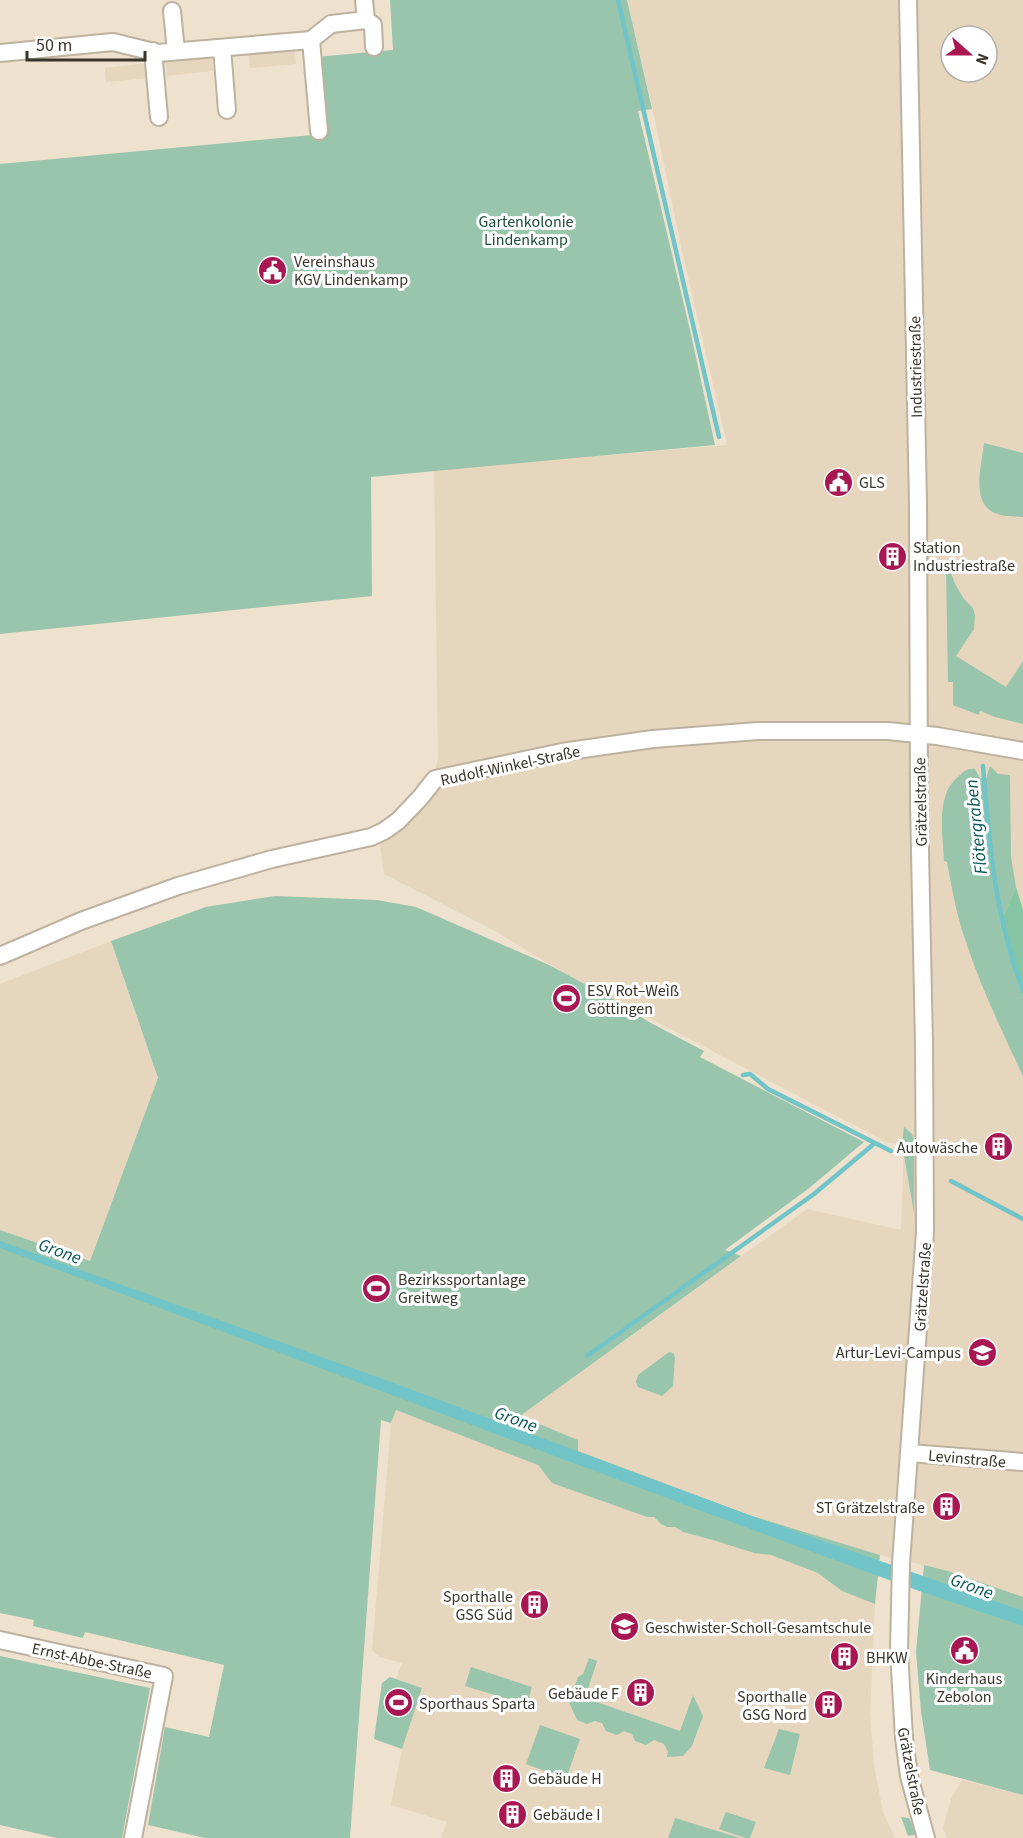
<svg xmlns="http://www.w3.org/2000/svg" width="1023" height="1838" font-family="'Source Sans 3',sans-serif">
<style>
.built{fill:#e6d6bd;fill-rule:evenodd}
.green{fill:#98c5ac}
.forest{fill:#86c6a5}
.water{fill:#71c4c8}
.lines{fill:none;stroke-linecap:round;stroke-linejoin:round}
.stream{stroke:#71c4c8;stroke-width:4.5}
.street-casing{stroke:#bdb29f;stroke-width:20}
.street{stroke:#fff;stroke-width:16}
.labels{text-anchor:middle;stroke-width:6;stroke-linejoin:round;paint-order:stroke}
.park-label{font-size:16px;fill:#1c4e37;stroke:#fff}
.poi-label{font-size:16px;fill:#39342c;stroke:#fff;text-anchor:start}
.street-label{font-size:16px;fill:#39342c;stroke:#fff}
.water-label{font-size:18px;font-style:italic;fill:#085558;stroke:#fff}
</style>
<rect width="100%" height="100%" fill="#eee1ce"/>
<path class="built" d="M627 0H1023V1597L948 1571 880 1555 749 1515 577 1451 578 1440 520 1416 807 1209 901 1230 904 1139 902 1140V1144L888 1143 613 999 561 971 495 931 384 874 380 844 405 827 427 802 438 759 434 470 727 445 682 251 651 102ZM951 36H987V72H951Z
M295 50 296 64 250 68 249 54Z
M212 57 213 71 167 76 166 62Z
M148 63 149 78 106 82 105 68Z
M111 941 158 1078 90 1261 0 1230V984Z
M396 1410 539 1465 552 1483 647 1516 654 1517 658 1522 667 1527H675L683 1532 716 1541 754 1553 771 1555 818 1573 842 1591 875 1604 870 1713 874 1765 883 1812 895 1838H441L447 1822 391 1805 402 1749 422 1688 396 1679 402 1663 379 1657 372 1650 391 1423Z
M962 1780 1023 1795V1838H947L943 1828 951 1799Z"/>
<path class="green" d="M390 0H627L652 109 638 111 690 330 715 445 371 477 372 596 0 634V164L323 134 316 57 393 50Z
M984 443 1023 453V517C1014 516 1003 517 995 513 970 503 982 464 984 443Z
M946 568H949L955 584 964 599 973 608 975 616 974 629 956 656 1006 687 1023 661V724L995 717 980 711 979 715 953 705V682H948Z
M990 766 998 774 1010 775 1011 857 1016 887 1000 924 1023 999V1076C1002 1031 980 986 965 939 956 914 952 888 947 862L944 861C943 835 935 794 959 776 964 771 968 768 975 769L980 778 986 779Z
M275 896 377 900 416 907 549 965 613 999 649 1022 704 1051 700 1057 864 1142 808 1189 725 1250 741 1256 520 1416 578 1440V1451L749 1515 880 1555 875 1604 842 1591 818 1573 771 1555 754 1553 716 1541 683 1532 675 1527H667L661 1524 654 1517H647L552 1483 538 1465 396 1410 391 1423 381 1420 350 1838H205L148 1825 165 1727 209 1737 224 1665 85 1632 83 1638 33 1626 34 1620 0 1613V1230L90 1261 158 1078 111 941 206 907Z
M904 1127 912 1134 914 1141V1213L902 1144Z
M669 1352 673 1353 675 1357 673 1386 662 1396 638 1387 636 1382 638 1375Z
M924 1565 948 1571 1023 1597V1795L930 1770 921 1711 916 1652Z
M0 1656 150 1688 122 1838H57L0 1825Z
M589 1658 597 1661 585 1698 680 1731 693 1695 703 1716 692 1746 683 1756 667 1757 668 1752 664 1744 654 1740 646 1745 635 1741 632 1734 624 1731 617 1735 606 1731 602 1723 595 1721 587 1724 577 1720 569 1702 578 1677 583 1674Z
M471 1667 532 1687 526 1708 517 1706V1702L465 1686Z
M390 1677 422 1688 402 1749 374 1739 382 1683Z
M540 1725 580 1739 566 1779 526 1764Z
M779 1729 800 1734 790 1775 764 1768Z
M726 1812 756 1822 750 1838H745L719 1829Z
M901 1817 909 1818 917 1834 908 1836Z
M675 1818 740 1838H668Z"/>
<path class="forest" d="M1016 887 1023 910V999L1000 924Z"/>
<path class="water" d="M0 1241 402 1386 749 1515 1023 1611V1626L922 1592 707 1513 0 1248Z"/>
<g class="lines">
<path class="stream" d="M618 0 719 437
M983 766C989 842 995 918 1023 990
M743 1075 750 1074 768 1089 875 1143
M951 1181 1023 1219
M587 1356 814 1194 875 1143 891 1151"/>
<defs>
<path id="street" d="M908 0 918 504 919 802 924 1044 925 1232 901 1563 899 1651 904 1738 909 1776 926 1838
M172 11 176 51
M366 20 373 25 374 47
M311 40 319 131
M222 48 227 110
M153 51 159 117
M0 53 113 42 158 53 311 40 331 24 366 20 364 0
M0 956 81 921 178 886 272 859 371 837 384 831 398 821 420 798 435 779 562 752 653 739 758 731H888L937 736 1023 751
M910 1453 1023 1462
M0 1640 164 1676 133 1838"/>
</defs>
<use href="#street" class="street-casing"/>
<use href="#street" class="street"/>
</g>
<defs>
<symbol id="civic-disc" viewBox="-11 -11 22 22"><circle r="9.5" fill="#a81752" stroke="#fff"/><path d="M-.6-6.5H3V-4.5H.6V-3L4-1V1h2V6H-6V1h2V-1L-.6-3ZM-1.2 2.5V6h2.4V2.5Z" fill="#fff"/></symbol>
<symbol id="building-disc" viewBox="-11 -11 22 22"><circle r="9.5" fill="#a81752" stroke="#fff"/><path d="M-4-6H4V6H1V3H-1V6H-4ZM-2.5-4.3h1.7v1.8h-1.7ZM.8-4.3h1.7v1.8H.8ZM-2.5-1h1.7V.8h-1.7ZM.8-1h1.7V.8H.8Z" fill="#fff"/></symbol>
<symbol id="stadium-disc" viewBox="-11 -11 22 22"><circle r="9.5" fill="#a81752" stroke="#fff"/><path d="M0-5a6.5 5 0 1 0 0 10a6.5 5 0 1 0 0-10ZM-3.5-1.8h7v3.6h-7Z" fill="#fff"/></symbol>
<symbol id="school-disc" viewBox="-11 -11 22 22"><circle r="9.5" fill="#a81752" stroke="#fff"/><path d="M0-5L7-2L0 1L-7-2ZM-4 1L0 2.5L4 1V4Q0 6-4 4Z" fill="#fff"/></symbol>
</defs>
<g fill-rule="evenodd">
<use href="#civic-disc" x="256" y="254" width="33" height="33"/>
<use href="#civic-disc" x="822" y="466" width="33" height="33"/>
<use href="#building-disc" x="876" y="540" width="33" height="33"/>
<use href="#stadium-disc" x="550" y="982" width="33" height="33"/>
<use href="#building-disc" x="982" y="1130" width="33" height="33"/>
<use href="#stadium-disc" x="360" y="1272" width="33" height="33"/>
<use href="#school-disc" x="966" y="1336" width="33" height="33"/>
<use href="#building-disc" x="930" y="1490" width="33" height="33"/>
<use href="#building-disc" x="518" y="1588" width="33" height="33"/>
<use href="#school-disc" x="608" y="1610" width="33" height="33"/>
<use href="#civic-disc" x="948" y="1634" width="33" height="33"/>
<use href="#building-disc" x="828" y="1640" width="33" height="33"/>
<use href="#building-disc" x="624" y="1676" width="33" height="33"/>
<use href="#stadium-disc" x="382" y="1686" width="33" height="33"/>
<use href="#building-disc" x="812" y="1688" width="33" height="33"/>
<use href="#building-disc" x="490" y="1762" width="33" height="33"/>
<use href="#building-disc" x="496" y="1798" width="33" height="33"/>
</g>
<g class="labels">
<g class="park-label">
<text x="526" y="227">Gartenkolonie<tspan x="526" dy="18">Lindenkamp</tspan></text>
</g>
<g class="poi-label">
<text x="294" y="267">Vereinshaus<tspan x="294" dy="18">KGV Lindenkamp</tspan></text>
<text x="859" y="488">GLS</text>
<text x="913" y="553">Station<tspan x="913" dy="18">Industriestraße</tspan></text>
<text x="587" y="996">ESV Rot–Weìß<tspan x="587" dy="18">Göttingen</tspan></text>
<text x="978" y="1153" text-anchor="end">Autowäsche</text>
<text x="398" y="1285">Bezirkssportanlage<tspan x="398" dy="18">Greitweg</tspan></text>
<text x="961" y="1358" text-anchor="end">Artur-Levi-Campus</text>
<text x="925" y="1513" text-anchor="end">ST Grätzelstraße</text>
<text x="513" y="1602" text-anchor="end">Sporthalle<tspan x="513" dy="18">GSG Süd</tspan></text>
<text x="645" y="1633">Geschwister-Scholl-Gesamtschule</text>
<text x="866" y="1663">BHKW</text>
<text x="964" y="1684" text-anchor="middle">Kinderhaus<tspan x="964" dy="18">Zebolon</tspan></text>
<text x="619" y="1699" text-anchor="end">Gebäude F</text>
<text x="807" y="1702" text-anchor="end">Sporthalle<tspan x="807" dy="18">GSG Nord</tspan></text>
<text x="419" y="1709">Sporthaus Sparta</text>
<text x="528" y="1784">Gebäude H</text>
<text x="533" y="1820">Gebäude I</text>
</g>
<g class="street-label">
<text transform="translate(915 367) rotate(-91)" y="6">Industriestraße</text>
<text transform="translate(510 765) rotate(-12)" y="6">Rudolf-Winkel-Straße</text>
<text transform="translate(920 802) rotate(-91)" y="6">Grätzelstraße</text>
<text transform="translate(922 1287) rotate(-86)" y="6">Grätzelstraße</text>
<text transform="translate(967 1458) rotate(5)" y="6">Levinstraße</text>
<text transform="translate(92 1660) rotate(12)" y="6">Ernst-Abbe-Straße</text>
<text transform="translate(912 1771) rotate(79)" y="6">Grätzelstraße</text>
</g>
<g class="water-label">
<text transform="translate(976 827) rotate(-96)" y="6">Flötergraben</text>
<text transform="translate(60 1251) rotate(20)" y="6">Grone</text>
<text transform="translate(516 1419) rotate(20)" y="6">Grone</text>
<text transform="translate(972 1586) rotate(20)" y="6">Grone</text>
</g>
</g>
<g transform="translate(969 54) rotate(111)"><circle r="28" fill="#ffffff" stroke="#b0aeab" stroke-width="1.5"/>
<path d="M0-4.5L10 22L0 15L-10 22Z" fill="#a81752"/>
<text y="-9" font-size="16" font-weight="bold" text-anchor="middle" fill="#39342c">N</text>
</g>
<path d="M27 51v9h118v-9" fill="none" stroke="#39342c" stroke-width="3"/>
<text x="36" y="51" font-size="18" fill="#39342c" stroke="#ffffff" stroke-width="4.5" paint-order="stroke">50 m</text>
</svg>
